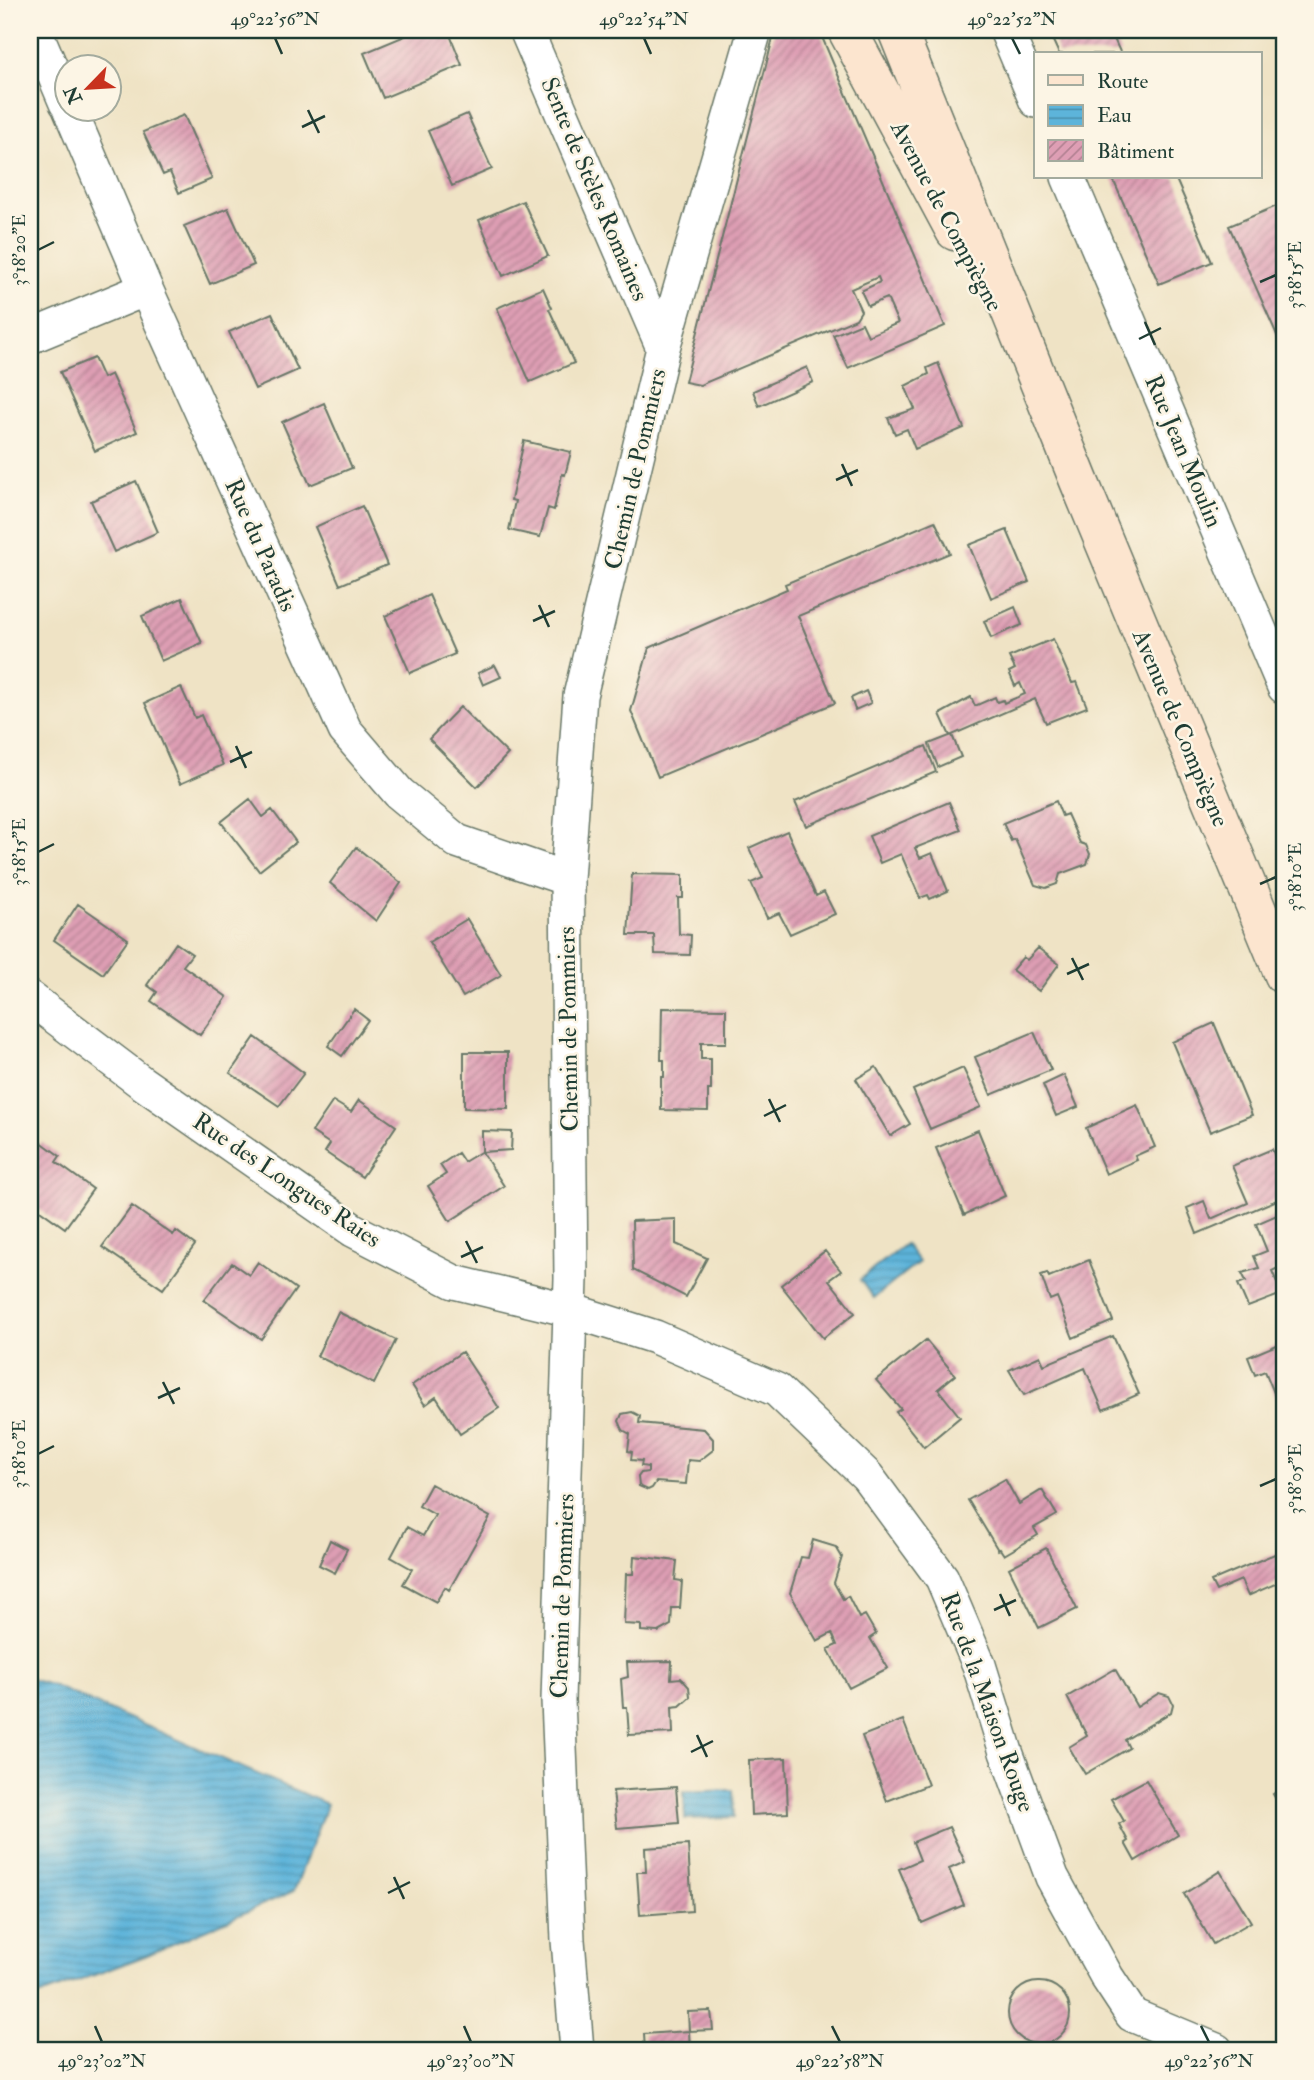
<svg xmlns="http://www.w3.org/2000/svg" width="1314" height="2080" font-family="'IM FELL Double Pica',serif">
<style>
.water{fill:url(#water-rules);stroke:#3e7887;stroke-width:2}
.building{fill:url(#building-hatch)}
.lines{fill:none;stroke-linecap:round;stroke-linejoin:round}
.minor-casing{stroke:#687767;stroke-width:36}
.secondary-casing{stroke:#687767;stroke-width:41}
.minor{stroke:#fff;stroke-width:33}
.secondary{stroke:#fce5cf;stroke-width:38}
.ticks{fill:none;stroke:#1f3d34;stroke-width:2.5}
.labels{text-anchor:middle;stroke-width:5;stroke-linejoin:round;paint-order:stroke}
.street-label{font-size:24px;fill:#1f3d34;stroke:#fcf5e5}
.neatline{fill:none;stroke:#1f3d34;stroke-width:2.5}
.ticks-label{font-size:18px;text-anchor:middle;fill:#1f3d34}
</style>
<defs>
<pattern id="water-rules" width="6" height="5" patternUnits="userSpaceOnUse" patternTransform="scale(1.75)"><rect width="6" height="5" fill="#5db4da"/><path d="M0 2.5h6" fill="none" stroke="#4c94b2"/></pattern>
<pattern id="building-hatch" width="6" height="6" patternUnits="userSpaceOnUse" patternTransform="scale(1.75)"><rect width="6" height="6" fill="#de9eb4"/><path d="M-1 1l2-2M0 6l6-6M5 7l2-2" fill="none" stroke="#b38293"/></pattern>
</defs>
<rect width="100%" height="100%" fill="#fcf5e5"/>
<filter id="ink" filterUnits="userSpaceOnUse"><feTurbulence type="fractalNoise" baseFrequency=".0143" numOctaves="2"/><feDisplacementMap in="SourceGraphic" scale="14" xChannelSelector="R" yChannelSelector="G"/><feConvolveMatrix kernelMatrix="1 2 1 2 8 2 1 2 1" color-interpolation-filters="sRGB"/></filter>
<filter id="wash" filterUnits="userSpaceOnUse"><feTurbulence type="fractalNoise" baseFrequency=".00686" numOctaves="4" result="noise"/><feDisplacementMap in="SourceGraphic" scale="28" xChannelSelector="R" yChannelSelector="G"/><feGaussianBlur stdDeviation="1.57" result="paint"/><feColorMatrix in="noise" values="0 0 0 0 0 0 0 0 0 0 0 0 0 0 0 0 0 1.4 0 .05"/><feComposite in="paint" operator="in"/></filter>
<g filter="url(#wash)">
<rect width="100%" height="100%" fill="#efe3c5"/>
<path class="water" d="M905 1244 919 1262 874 1298 860 1280Z
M30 1679 54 1686 327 1804 294 1891 145 1956 30 1999Z
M733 1790 734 1817 685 1819 684 1792Z"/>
<g id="blocks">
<path class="building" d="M403 30H448L462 65 383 98 364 53 405 36Z
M775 30H819L945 326 848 368 833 335 862 323 868 336 898 323 887 298 868 306 861 291 880 282 878 277 851 289 861 311 856 319 700 385 685 382Z
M1048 30H1110L1121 54H1059Z
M467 114 492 169 452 186 428 131Z
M184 115 212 179 179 193 170 172 163 175 143 132Z
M1112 177H1175L1212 262 1159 284Z
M523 201 548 256 503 276 479 220Z
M1284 203V351L1229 226Z
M228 208 254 265 210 284 184 226Z
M543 288 552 308 549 309 574 363 530 382 497 308Z
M272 313 298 370 255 389 229 332Z
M94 358 103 378 111 374 137 432 95 451 60 372Z
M938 363 964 428 915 449 907 429 895 434 888 418 915 409 905 386 929 374 927 368Z
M807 367 813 382 759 406 753 391Z
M324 403 352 468 310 485 282 422Z
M524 441 571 452 565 475 562 474 554 510 548 508 540 537 509 530 515 501 511 500Z
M136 481 158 532 114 552 91 501Z
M362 506 387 565 340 585 315 527Z
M935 521 950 553 798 616 835 703 658 777 631 711 649 648 787 589 785 584Z
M1007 530 1029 582 991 598 969 545Z
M429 595 455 654 410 673 385 616Z
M182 598 202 643 161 661 142 616Z
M1015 607 1022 625 991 638 984 621Z
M1053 639 1072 683 1077 682 1087 707 1046 723 1035 699 950 736 940 714 971 697 975 706 995 697 997 702 1003 700 1004 703 1025 694 1020 683 1015 686 1009 672 1015 669 1009 657Z
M495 665 501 677 483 685 478 673Z
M181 687 195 718 201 715 223 765 180 784 145 703Z
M866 691 871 703 855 710 851 698Z
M460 707 508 754 477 787 429 739Z
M952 735 961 757 938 767 929 744Z
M926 746 936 772 806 826 795 802Z
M250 799 263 817 272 810 296 842 259 871 221 822Z
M1056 801 1062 816 1067 814 1080 843 1086 845 1090 854 1087 864 1060 874 1057 884 1046 888 1035 885 1015 839 1011 841 1003 823Z
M949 802 961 830 915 848 920 858 932 853 948 891 930 899 928 895 920 898 901 854 880 863 869 836Z
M787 831 816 896 824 892 835 914 790 934 779 913 767 918 751 883 763 878 749 848Z
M356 847 401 883 376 921 330 883Z
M632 874 683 875V898H678L679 934 691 935 690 955 655 954 654 935H628Z
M78 904 128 939 103 974 54 940Z
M467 919 501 975 463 997 429 942Z
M176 943 192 954 183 966 227 997 200 1035 151 1001 157 992 147 985Z
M1038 948 1059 964 1039 991 1012 970 1023 957 1027 960Z
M662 1008 726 1009V1043H701V1059H711V1090H708V1111L661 1110V1077H664V1060H661Z
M354 1009 368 1020 342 1056 328 1046Z
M1214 1023 1252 1115 1210 1132 1172 1042Z
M1034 1032 1051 1070 991 1095 975 1057Z
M255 1037 304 1073 279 1106 230 1073Z
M464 1052H508V1109L464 1108Z
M876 1067 910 1124 890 1136 856 1079Z
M963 1068 981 1107 930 1129 913 1090Z
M1064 1075 1078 1107 1056 1116 1043 1085Z
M359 1100 396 1126 362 1177 325 1152 330 1144 312 1132 333 1101 351 1112Z
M1137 1105 1155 1147 1135 1156 1137 1160 1106 1174 1086 1128Z
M978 1130 1005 1196 964 1215 936 1148Z
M482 1131 512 1132 511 1150 482 1152 504 1186 450 1221 428 1186 446 1174 440 1165 458 1153 464 1162 482 1151Z
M41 1142 60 1156 56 1162 93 1189 65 1228 30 1203V1157Z
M1272 1149 1284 1179V1197L1197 1234 1187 1208 1204 1201 1211 1219 1248 1203 1232 1166Z
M132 1206 173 1235 176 1231 195 1245 163 1289 102 1247Z
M1284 1212V1265L1272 1271 1282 1294 1248 1307 1238 1284 1246 1281 1242 1273 1259 1268 1254 1256 1267 1251 1256 1224Z
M676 1219V1244L707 1258 686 1297 633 1270 632 1221Z
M825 1251 841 1271 829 1280 855 1313 823 1338 781 1285Z
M1089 1260 1113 1321 1073 1338 1057 1297 1050 1300 1041 1275 1047 1273 1049 1277Z
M258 1262 296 1289 261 1339 204 1300 232 1263 249 1275Z
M338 1312 396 1340 374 1384 317 1356Z
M1113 1336 1139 1394 1103 1410 1085 1368 1024 1395 1009 1370 1040 1356 1044 1365Z
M926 1340 955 1375 938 1389 960 1417 924 1447 896 1412 901 1409 876 1380Z
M1284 1342V1417L1265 1371 1255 1375 1248 1357Z
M462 1352 499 1408 460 1434 436 1397 425 1405 412 1385Z
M632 1412 640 1416 639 1423 704 1429 713 1439V1450L699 1461 688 1460 686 1484 656 1482 652 1488 648 1490 639 1486 638 1477 641 1473 648 1472V1467L641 1466 642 1461 631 1460 632 1452 628 1451 630 1434 623 1430 619 1421 622 1414Z
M1005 1479 1019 1504 1042 1490 1057 1515 1034 1528 1038 1535 1004 1555 1000 1549 998 1550 968 1500Z
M431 1484 490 1517 449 1590 445 1587 436 1602 403 1584 412 1569 391 1557 407 1527 423 1536 435 1515 419 1506Z
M330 1540 347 1549 335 1573 319 1565Z
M813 1540 836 1547 842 1557 834 1583 843 1599 848 1596 859 1618 865 1615 876 1634 870 1638 888 1668 849 1688 828 1649 837 1645 832 1633 817 1641 790 1593 801 1557 808 1558Z
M1046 1548 1077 1609 1039 1628 1009 1568Z
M1284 1550V1580L1248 1596 1241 1580 1216 1591 1211 1581Z
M634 1556 677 1561 675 1580 682 1581 680 1608H672L671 1625 658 1632 641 1631V1625L624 1624 626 1574H633Z
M672 1661 671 1679 681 1678 689 1687 690 1697 680 1706 672 1707 673 1733 629 1735 627 1707H623L621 1679 628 1677 627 1662Z
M1115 1669 1137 1707 1159 1693 1169 1696 1173 1704 1171 1712 1125 1740 1129 1748 1085 1774 1069 1747 1087 1736 1067 1697Z
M903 1720 928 1785 887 1801 862 1736Z
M786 1758 788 1813 751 1815 749 1760Z
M1146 1780 1178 1835 1135 1861 1125 1843 1128 1841 1119 1824 1124 1821 1111 1799Z
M676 1787 679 1823 617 1828 613 1791Z
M1284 1787V1813L1273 1794Z
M949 1827 965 1862 949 1869 964 1905 922 1923 899 1869 920 1860 913 1842Z
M688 1845 692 1911 640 1915 637 1872H646L645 1848Z
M1220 1871 1251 1922 1213 1944 1184 1894Z
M1008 2013a31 31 0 1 1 62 0a31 31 0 1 1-62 0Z
M711 2011 713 2030 689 2031 688 2012Z
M689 2031 690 2050H645L644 2034Z"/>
</g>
</g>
<g filter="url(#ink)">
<use href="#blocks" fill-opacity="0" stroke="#687767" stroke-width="2"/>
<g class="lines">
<defs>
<path id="minor" d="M35 30 66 103
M526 30 663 348
M1006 30 1036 101
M69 108 146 289 345 730 399 793 457 841 567 879
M1068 177 1284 687
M30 337 146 289
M30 998 141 1082 353 1230 454 1282 570 1310 655 1337 777 1390 867 1476 942 1578 979 1665 1006 1752 1052 1877 1107 1977 1132 2015 1216 2050
M577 2050 568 1940 558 1700 571 1278 567 879 580 696 663 348 755 30"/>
<path id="secondary" d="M847 30 955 231
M897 30 1079 481 1284 975"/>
</defs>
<use href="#minor" class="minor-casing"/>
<use href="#secondary" class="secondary-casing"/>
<use href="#minor" class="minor"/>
<use href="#secondary" class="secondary"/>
</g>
</g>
<path class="ticks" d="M275 38 282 54M644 38 651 54M1012 38 1020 54M308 110 319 133M302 127 325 116M38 250 54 242M1260 282 1276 275M1145 322 1155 345M1139 339 1161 328M842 464 852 486M836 480 858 470M539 605 549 627M533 621 555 611M236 746 246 768M230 762 252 752M38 852 54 844M1260 884 1276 877M1072 958 1083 980M1067 974 1089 964M769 1099 780 1122M764 1116 786 1105M466 1241 477 1263M461 1257 483 1247M163 1382 174 1404M158 1398 180 1388M38 1454 54 1446M1260 1486 1276 1479M1000 1594 1010 1616M994 1610 1016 1600M697 1735 707 1757M691 1752 713 1741M394 1877 404 1899M388 1893 410 1882M95 2026 102 2042M464 2026 471 2042M832 2026 840 2042M1201 2026 1209 2042"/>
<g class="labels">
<g class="street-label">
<text transform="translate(595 189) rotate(67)" y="8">Sente de Stèles Romaines</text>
<text transform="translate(947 216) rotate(62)" y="8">Avenue de Compiègne</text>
<text transform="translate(1184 451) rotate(67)" y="8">Rue Jean Moulin</text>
<text transform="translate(635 469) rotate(-77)" y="8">Chemin de Pommiers</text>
<text transform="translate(261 545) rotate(66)" y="8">Rue du Paradis</text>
<text transform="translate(1181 728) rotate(67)" y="8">Avenue de Compiègne</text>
<text transform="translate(568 1029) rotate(-91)" y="8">Chemin de Pommiers</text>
<text transform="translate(287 1180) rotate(34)" y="8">Rue des Longues Raies</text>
<text transform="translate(562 1596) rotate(-88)" y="8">Chemin de Pommiers</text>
<text transform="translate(988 1702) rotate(70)" y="8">Rue de la Maison Rouge</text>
</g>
</g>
<rect width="1314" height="2080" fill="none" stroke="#fcf5e5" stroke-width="77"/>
<rect x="1034" y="52" width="228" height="126" fill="#fcf5e5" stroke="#a4ab9e" stroke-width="2"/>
<rect x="1048" y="75" width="35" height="10" fill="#fce5cf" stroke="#a4ab9e" stroke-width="2"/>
<text x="1097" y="88" font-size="21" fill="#1f3d34">Route</text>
<rect x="1048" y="105" width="35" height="21" fill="url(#water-rules)" stroke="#a4ab9e" stroke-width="2"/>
<text x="1097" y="122" font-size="21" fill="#1f3d34">Eau</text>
<rect x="1048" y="140" width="35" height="21" fill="url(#building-hatch)" stroke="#a4ab9e" stroke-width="2"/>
<text x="1097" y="158" font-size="21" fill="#1f3d34">Bâtiment</text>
<g transform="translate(88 88) rotate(245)"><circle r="33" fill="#fcf5e5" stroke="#a4ab9e" stroke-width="2"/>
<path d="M0-5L12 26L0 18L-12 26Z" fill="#c8321e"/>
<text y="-10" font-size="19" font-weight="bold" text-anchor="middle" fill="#1f3d34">N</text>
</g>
<rect x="38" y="38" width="1238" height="2004" class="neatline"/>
<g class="ticks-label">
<text x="275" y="25">49°22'56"N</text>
<text x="644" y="25">49°22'54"N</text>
<text x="1012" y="25">49°22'52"N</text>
<text transform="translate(19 250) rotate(-90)" y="6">3°18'20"E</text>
<text transform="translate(1295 275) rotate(-90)" y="6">3°18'15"E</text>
<text transform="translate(19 852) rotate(-90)" y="6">3°18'15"E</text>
<text transform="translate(1295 877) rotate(-90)" y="6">3°18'10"E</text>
<text transform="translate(19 1454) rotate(-90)" y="6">3°18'10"E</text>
<text transform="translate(1295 1479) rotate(-90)" y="6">3°18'05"E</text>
<text x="102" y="2067">49°23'02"N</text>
<text x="471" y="2067">49°23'00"N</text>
<text x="840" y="2067">49°22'58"N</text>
<text x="1209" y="2067">49°22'56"N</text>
</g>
</svg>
